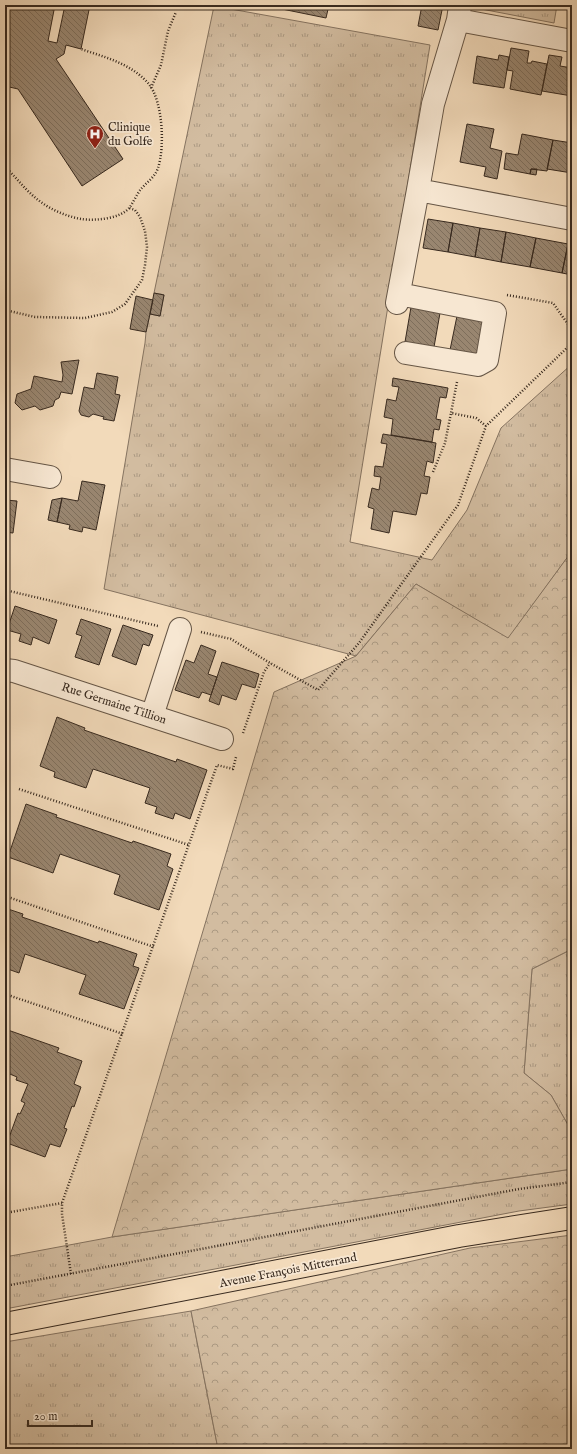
<svg xmlns="http://www.w3.org/2000/svg" width="577" height="1454" font-family="'IM FELL English',serif">
<style>
.grass{fill:url(#grass-tufts);stroke:#857360}
.forest{fill:url(#forest-crowns);stroke:#857360}
.building{fill:url(#building-back-hatch);stroke:#382a1f}
.lines{fill:none;stroke-linecap:round;stroke-linejoin:round}
.minor-casing{stroke:#665646;stroke-width:24}
.major-casing{stroke:#382a1f;stroke-width:24}
.path{stroke:#382a1f;stroke-width:2.5;stroke-dasharray:1 2;stroke-linecap:butt}
.minor{stroke:#f7e7d2;stroke-width:22}
.major{stroke:#f2daba;stroke-width:22}
.labels{text-anchor:middle;stroke-width:3.5;stroke-linejoin:round;paint-order:stroke}
.poi-label{font-size:12px;fill:#382a1f;stroke:#f7e7d2;text-anchor:start}
.street-label{font-size:12px;fill:#382a1f;stroke:#f7e7d2}
</style>
<defs>
<pattern id="grass-tufts" width="24" height="20" patternUnits="userSpaceOnUse"><rect width="24" height="20" fill="#d2bca0"/><path d="M3 7l-1-3M5 7V3M7 7l1-3M15 17l-1-3M17 17v-4M19 17l1-3" fill="none" stroke="#ab9982"/></pattern>
<pattern id="forest-crowns" width="20" height="18" patternUnits="userSpaceOnUse"><rect width="20" height="18" fill="#d2bca0"/><path d="M2 6a3 3 0 1 1 6 0M12 15a3 3 0 1 1 6 0" fill="none" stroke="#ab9982"/></pattern>
<pattern id="building-back-hatch" width="6" height="6" patternUnits="userSpaceOnUse"><rect width="6" height="6" fill="#998670"/><path d="M-1 5l2 2M0 0l6 6M5-1l2 2" fill="none" stroke="#7e6e5b"/></pattern>
</defs>
<rect width="100%" height="100%" fill="#f2daba"/>
<filter id="stains"><feTurbulence type="fractalNoise" baseFrequency=".005" numOctaves="4"/><feColorMatrix values="0 0 0 0 .2 0 0 0 0 .09 0 0 0 0 .02 0 0 0 .5 -.17"/></filter>
<radialGradient id="worn" r=".72"><stop offset=".6" stop-color="#630" stop-opacity="0"/><stop offset="1" stop-color="#630" stop-opacity=".3"/></radialGradient>
<path class="grass" d="M476 5H557L554 23 476 8Z
M214 6 430 45 350 542 432 560 467 510 501 428 572 364V551L508 639 416 584 356 656 104 589 145 343 146 332 150 314 160 316 164 295 154 293Z
M572 949V1132L551 1095 524 1073 532 969Z
M572 1169V1204L519 1211 5 1309V1257L112 1237Z
M191 1311 218 1449H5V1342Z"/>
<path class="forest" d="M572 551V949L532 969 524 1073 551 1095 572 1132V1169L112 1237 274 692 356 656 416 584 508 638Z
M572 1235V1449H218L191 1311 470 1248Z"/>
<path class="building" d="M5 5H55L48 41 57 43 65 5H90L81 49 66 45 64 54 56 59 123 159 82 186 18 89 5 86Z
M278 5H329L326 18 277 8Z
M422 5H448L447 6 443 5 438 30 418 26Z
M511 48 529 51 527 63H531L532 61 547 64 541 95 510 89 513 71 507 70Z
M499 55 509 57 504 88 473 83 477 56 498 60Z
M549 55 562 57 560 66 572 68V96L542 91Z
M467 124 494 129 490 148 502 151 497 179 484 176 486 167 460 162Z
M522 134 553 140 547 171 531 169 530 174 504 169 506 153 518 155Z
M553 140 572 143V173L547 169Z
M531 169H537L536 175 530 174Z
M428 219 453 223 448 252 423 248Z
M453 223 480 228 475 257 448 252Z
M480 228 506 232 501 262 475 257Z
M506 232 536 238 530 267 501 262Z
M536 238 568 244 562 273 530 267Z
M568 244H572V275L562 273Z
M154 293 164 295 160 316 150 314Z
M136 296 153 300 146 332 130 329Z
M411 307 440 313 434 347 405 342Z
M457 316 486 321 480 355 450 350Z
M79 360 72 394 61 392 59 398 55 400 53 406 40 410 35 406 22 410 15 403 17 394 31 389 34 376 62 382 63 375 61 362Z
M97 373 118 377 115 394 120 395 114 421 103 419 104 417 93 414 89 417 81 415 79 411 84 387 94 389Z
M393 378 448 388 446 398 440 397 436 419 441 420 439 430 434 429 432 442 391 435 393 419 384 417 387 399 396 401 399 387 392 386Z
M383 434 436 443 433 463 427 461 424 476 430 477 427 494 421 493 416 515 393 511 389 533 371 529 374 509 368 507 372 488 379 490 381 477 374 476 375 466 383 467 387 444 381 443Z
M82 481 105 485 96 530 83 527 82 532 69 529 70 525 57 522 62 498 78 501Z
M62 498 57 522 48 520 52 500Z
M5 500 17 501 13 533 5 532Z
M15 606 57 620 49 644 33 637 31 645 19 641 21 634 7 630Z
M81 619 111 629 99 665 75 657 82 636 76 634Z
M123 625 153 635 149 646 143 644 136 665 112 656Z
M201 645 216 651 208 674 217 677 211 695 202 692 199 698 175 690 186 660 194 663Z
M222 662 259 674 255 688 242 684 236 700 222 695 219 705 209 701Z
M57 717 85 728 84 730 176 762 177 759 207 770 190 819 175 813 173 819 155 813 157 807 145 803 150 788 93 769 86 788 54 777 55 772 40 766Z
M26 804 57 815 56 817 132 843 133 841 171 854 167 866 173 869 159 910 114 894 120 875 60 854 53 873 8 857Z
M5 908 23 914 22 917 98 943 99 941 137 954 133 966 139 968 124 1009 79 994 86 975 25 954 19 973 5 968Z
M5 1029 59 1048 57 1052 82 1061 74 1084 81 1087 74 1107 72 1106 64 1128 67 1129 60 1147 50 1144 45 1157 7 1143 18 1113 20 1114 25 1103 21 1101 28 1084 16 1080 17 1077 5 1072Z"/>
<g class="lines">
<defs>
<path id="minor" d="M460 6 458 20 572 41
M458 20 433 104 418 190 572 219
M399 294 495 313 487 360 478 365 406 353
M397 303 418 190
M5 469 50 477
M5 670 14 671 222 739
M152 716 180 629"/>
<path id="major" d="M5 1324 459 1236 572 1218"/>
</defs>
<use href="#minor" class="minor-casing"/>
<use href="#major" class="major-casing"/>
<path class="path" d="M151 88 161 65 168 31 176 12
M5 129 9 87
M5 167C13 174 19 182 26 189 41 205 60 215 81 219 95 221 121 219 130 207 134 201 137 194 141 189 147 182 155 177 158 168 165 147 163 100 148 83 130 63 104 57 81 49
M507 295 553 303 572 330
M5 310 35 317 85 318 112 312 125 304 142 280 145 265 147 247 145 231 140 217 135 210 129 208
M457 382 451 413 476 418 486 426
M433 472 445 443 451 413
M5 590 158 626
M201 632 231 639 270 663 318 690 359 643 458 505 486 426 572 343
M243 733 264 672 270 663
M19 789 189 845
M5 896 154 947
M5 994 123 1034
M5 1213 62 1203
M71 1274 62 1214V1203L217 765 233 769 236 757
M5 1286 519 1189 572 1182"/>
<use href="#minor" class="minor"/>
<use href="#major" class="major"/>
</g>
<defs>
<symbol id="hospital-pin" viewBox="-11 -11 22 30"><path d="M0 17L-7.5 6A9.5 9.5 0 1 1 7.5 6Z" fill="#8f2418" stroke="#f7e7d2"/><path d="M-5-5h3v3.5h4V-5h3V5h-3V1.5h-4V5h-3Z" fill="#fff"/></symbol>
</defs>
<g fill-rule="evenodd">
<use href="#hospital-pin" x="85" y="124" width="20" height="27"/>
</g>
<g class="labels">
<g class="poi-label">
<text x="108" y="131">Clinique<tspan x="108" dy="14">du Golfe</tspan></text>
</g>
<g class="street-label">
<text transform="translate(114 703) rotate(18)" y="4">Rue Germaine Tillion</text>
<text transform="translate(288 1270) rotate(-11)" y="4">Avenue François Mitterrand</text>
</g>
</g>
<rect width="577" height="1454" fill="none" stroke="#f2daba" stroke-width="20"/>
<rect x="6" y="6" width="565" height="1442" fill="none" stroke="#382a1f" stroke-width="2"/>
<rect x="10" y="10" width="557" height="1434" fill="none" stroke="#382a1f"/>
<path d="M28 1420v6h64v-6" fill="none" stroke="#382a1f" stroke-width="2"/>
<text x="34" y="1420" font-size="12" fill="#382a1f" stroke="#f7e7d2" stroke-width="3" paint-order="stroke">20 m</text>
<rect width="100%" height="100%" filter="url(#stains)"/>
<rect width="100%" height="100%" fill="url(#worn)"/>
</svg>
